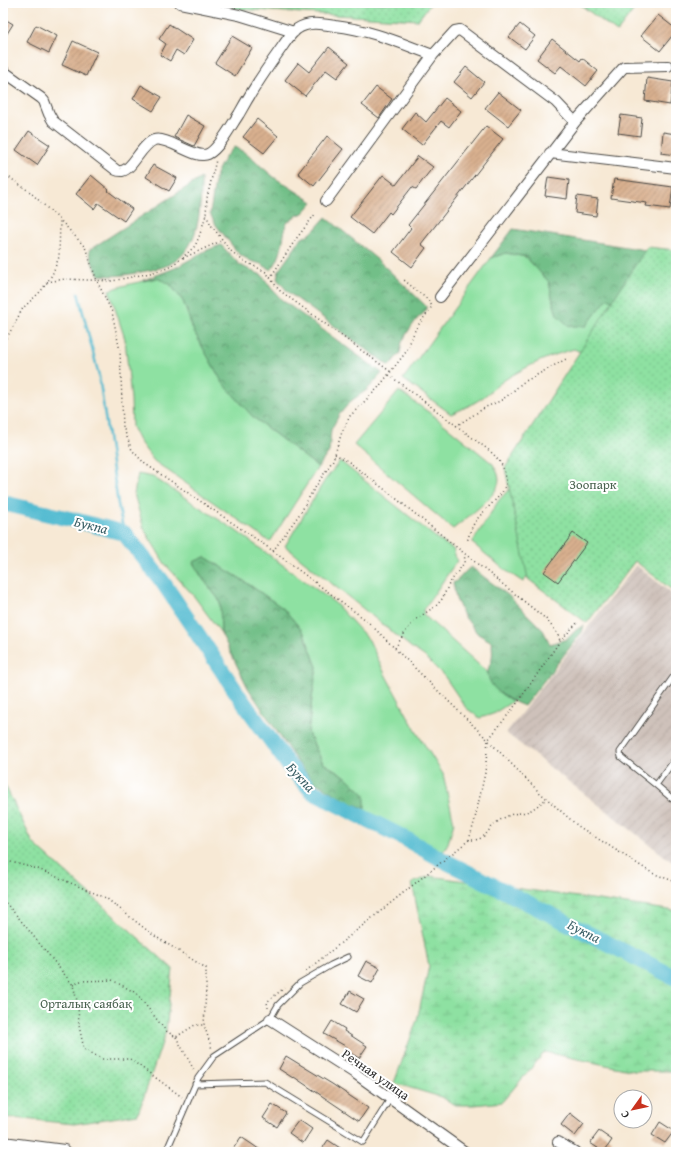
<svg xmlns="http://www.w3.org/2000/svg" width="679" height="1155" font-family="'Gentium Book Plus',serif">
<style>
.industrial{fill:url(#industrial-furrows)}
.grass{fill:#8ee1a2;stroke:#5c8666}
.forest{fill:url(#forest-crowns);stroke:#4e755a}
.wetland{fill:url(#wetland-marsh);stroke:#5c8666}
.park{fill:url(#park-dots);stroke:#5c8666}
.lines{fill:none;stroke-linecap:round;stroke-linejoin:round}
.stream{stroke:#54bcd1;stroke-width:2.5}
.river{stroke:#54bcd1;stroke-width:16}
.building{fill:url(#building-hatch)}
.lane-casing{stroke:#4a4844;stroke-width:7}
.street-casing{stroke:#4a4844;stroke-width:12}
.secondary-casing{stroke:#4a4844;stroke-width:16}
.path{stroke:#4a4844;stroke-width:1.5;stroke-dasharray:1 3;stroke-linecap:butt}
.lane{stroke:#fff;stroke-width:5}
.street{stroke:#fff;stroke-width:10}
.secondary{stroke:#fff;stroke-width:14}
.labels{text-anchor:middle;stroke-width:4;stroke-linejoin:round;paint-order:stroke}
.park-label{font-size:13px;fill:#49624f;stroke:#fff}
.street-label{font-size:13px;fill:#2b2b2b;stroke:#fff}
.water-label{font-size:14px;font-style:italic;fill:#395e65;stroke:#fff}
</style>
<defs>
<pattern id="industrial-furrows" width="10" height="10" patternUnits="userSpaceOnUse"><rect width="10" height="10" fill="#cec1ba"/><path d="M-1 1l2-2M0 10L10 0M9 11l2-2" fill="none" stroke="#b1a6a0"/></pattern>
<pattern id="forest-crowns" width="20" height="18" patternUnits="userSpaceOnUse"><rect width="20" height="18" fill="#72bf88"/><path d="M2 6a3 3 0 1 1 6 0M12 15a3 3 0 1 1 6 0" fill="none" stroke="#5e9b6f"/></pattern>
<pattern id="wetland-marsh" width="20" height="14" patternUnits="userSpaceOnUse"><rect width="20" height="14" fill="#8ee1a2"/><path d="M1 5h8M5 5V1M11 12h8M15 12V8" fill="none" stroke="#7bc18c"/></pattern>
<pattern id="park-dots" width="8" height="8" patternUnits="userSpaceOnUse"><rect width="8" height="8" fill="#8ee1a2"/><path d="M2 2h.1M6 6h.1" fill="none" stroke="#7bc18c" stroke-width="1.8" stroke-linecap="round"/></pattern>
<pattern id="building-hatch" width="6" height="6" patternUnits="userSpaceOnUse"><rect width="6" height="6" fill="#d9b08f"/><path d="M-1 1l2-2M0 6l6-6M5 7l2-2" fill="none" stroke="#b08f75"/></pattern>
</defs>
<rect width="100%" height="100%" fill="#fff"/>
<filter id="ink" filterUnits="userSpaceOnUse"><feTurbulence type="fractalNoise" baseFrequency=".025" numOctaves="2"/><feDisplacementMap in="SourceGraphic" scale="8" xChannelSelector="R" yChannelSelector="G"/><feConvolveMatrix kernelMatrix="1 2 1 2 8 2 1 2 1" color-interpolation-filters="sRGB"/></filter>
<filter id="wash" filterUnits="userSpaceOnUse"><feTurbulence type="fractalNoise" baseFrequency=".012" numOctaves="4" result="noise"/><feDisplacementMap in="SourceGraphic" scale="16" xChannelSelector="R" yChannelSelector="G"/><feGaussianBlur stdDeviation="0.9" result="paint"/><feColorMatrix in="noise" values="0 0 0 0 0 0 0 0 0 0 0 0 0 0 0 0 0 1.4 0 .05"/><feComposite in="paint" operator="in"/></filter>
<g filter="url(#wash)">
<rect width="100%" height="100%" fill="#f7e9d5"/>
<path class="industrial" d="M636 565 676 597V865L506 733Z"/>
<path class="grass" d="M506 253 526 257 549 282 553 302 586 326 608 297 659 335 600 361 574 349C551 355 527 366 506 379 497 385 490 392 482 398 472 405 462 409 451 414L403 379 491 258Z
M157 278 170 284 183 301 194 332 253 417 318 467 270 542 154 461 139 441 132 427 131 399 125 339 109 290 130 284Z
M399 391 434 416 493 464C496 470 501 477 498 485 495 497 464 520 453 529L354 445Z
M340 461 439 540 453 549 457 561C445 577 435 594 423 610L424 615 488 673C493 689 500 693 513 701L493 714 480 718 466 708 445 677 424 656 412 648 285 546 325 480Z
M138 474 153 477 235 530 335 603 369 640 385 674 416 731 443 774 454 823 448 843 442 854 351 804 365 807 345 776 323 763 308 733 312 698 317 667 304 633 284 609 241 579 205 557 193 563 203 579 220 601 221 633 193 595 165 564 144 529 134 494Z
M515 483 541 561 523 582 505 570 472 543 499 500Z"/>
<path class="forest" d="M234 147 244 152 275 178 313 202 303 213 294 217 286 224C282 241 283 256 271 270L261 264 248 260 238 253 216 225 210 214 216 174 220 166 226 156Z
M201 178C201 208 200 251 168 265 160 269 150 270 141 272 127 275 113 277 99 275L93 265 89 250Z
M326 217 379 261 426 306V311L417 319 409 330 402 342 400 353 389 366 289 293 277 279 279 270 302 238 310 234 317 227Z
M513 229 658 252 618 305 608 298 586 326H569L557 315 553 302 549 282 526 257 506 253 491 258Z
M221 245 240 265 254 272 262 275 271 288 282 300 382 373 368 389 351 401 339 415 331 430 329 452 318 467 253 417 222 382 194 332 183 301 170 284 157 278 144 280 175 268 205 251Z
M205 557 241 579 284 609 304 633 317 667 312 698 308 733 323 763 345 776 365 795V808L351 804 315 782 298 763 248 688 221 633 220 601 203 579 193 562Z
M471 567 509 596 543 630 550 644 567 639 576 630 584 625 582 632 524 706C511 701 489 690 488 674 487 669 491 663 492 658 493 653 492 648 492 642L478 634 464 616 456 599 453 583C462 578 462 573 471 567Z"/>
<path class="wetland" d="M430 876 676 911V1071H634L545 1052 502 1102 474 1105H456L441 1097 394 1083 417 1020 429 966 412 883Z"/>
<path class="park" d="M211 3H431L418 20 238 9Z
M578 3H639L617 32Z
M647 247 676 250V593L635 561 587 623 528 579 505 468Z
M3 781 33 843 173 969 166 1031 138 1114 74 1124 3 1117Z"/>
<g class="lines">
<path class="stream" d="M78 293 99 376 118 504 124 533"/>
<path class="river" d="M3 503 74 520 124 533 162 581 241 699 290 767 313 792 404 838 443 860 676 978"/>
</g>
<g id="blocks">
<path class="building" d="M658 15 676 29V31L660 51 641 36Z
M3 18 13 24 3 40Z
M169 24 193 40 184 55 176 50 170 61 160 55 166 44 159 39Z
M520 24 535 36 525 49 509 37Z
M36 25 57 36 49 53 27 42Z
M232 36 252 48 235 76 215 63Z
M552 39 580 61 582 58 598 71 586 86 561 66 555 73 537 59Z
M73 41 97 52 86 76 62 65Z
M329 47 349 63 337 78 326 70 305 96 285 80 298 63 309 72Z
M466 67 484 82 472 97 454 82Z
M647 78 673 82 670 105 645 101Z
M141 85 162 97 153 111 133 99Z
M376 87 392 99 379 118 362 105Z
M498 92 521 110 508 126 485 108Z
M445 98 461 111 449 127 441 121 422 145 402 129 415 112 426 122Z
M186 115 205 126 194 146 174 137Z
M621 115 642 118 640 136 618 133Z
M257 119 278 136 264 153 243 137Z
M486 126 503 139 421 244 426 248 412 267 393 252 411 228 408 225Z
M29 131 50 145 37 165 16 150Z
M663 132 676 134V155L661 153Z
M327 136 343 149 314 186 298 173Z
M418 156 433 167 416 189 412 187 391 214 389 212 372 234 350 217 383 175 396 185Z
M153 165 177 178 169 191 146 177Z
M91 175 109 190 108 191 132 209 124 221 98 203 94 209 76 194Z
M548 177 569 180 567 199 545 196Z
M614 179 673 187 670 209 646 206 647 203 611 198Z
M577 196 598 199 596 216 575 213Z
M573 533 587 543 558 582 544 572Z
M366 961 380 968 372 983 358 976Z
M350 991 364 999 356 1012 342 1004Z
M332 1021 345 1029 344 1031 367 1046 359 1058 345 1050 347 1047 324 1034Z
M286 1056 332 1084 368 1108 359 1121 294 1077 293 1078 279 1069Z
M272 1104 286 1113 277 1127 263 1118Z
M570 1113 584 1124 575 1136 561 1125Z
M299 1120 312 1129 303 1143 289 1133Z
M660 1122 674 1131 665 1143 652 1135Z
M599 1131 612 1140 604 1152 590 1143Z
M241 1137 253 1145 263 1152H231Z
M328 1140 346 1152H320Z"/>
</g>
</g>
<g filter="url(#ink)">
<use href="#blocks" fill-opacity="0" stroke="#4a4844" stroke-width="1"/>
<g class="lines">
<defs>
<path id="lane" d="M676 673 620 752 621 757 656 785 676 802
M656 785 676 758
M195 1084 265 1082 363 1142 390 1099
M166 1152 198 1078 214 1056 270 1019 278 1005 300 983 331 965 348 957"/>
<path id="street" d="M180 3 239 15 294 32
M3 71 41 98 44 101 49 114 53 121 116 170C116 171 121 171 122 171 133 169 141 145 154 140 168 136 195 160 208 154 219 149 232 124 239 114 251 92 265 71 280 50 285 43 290 34 297 29 309 21 322 24 335 26 371 30 400 43 433 55L453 33 455 31 460 30 556 102 575 122
M550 153 676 168
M326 201 433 55
M440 297 575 122 624 67 668 66
M270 1019 356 1074 465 1152
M558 1142 575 1152"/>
<path id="secondary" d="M3 1144 64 1152"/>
</defs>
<use href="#lane" class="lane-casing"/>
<use href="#street" class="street-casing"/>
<use href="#secondary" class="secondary-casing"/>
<path class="path" d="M3 173 30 192 60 220 85 247 97 281 112 312 120 351 123 427 132 450 144 463 262 543 366 620 488 740 538 791 578 826 652 873 676 882
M206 215 211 225 231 251 242 260 266 272 279 290 391 372
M183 258 221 241
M270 278 296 239 316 213
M47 282 65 279 112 281 150 273 168 268 181 259 195 246 199 237 206 215 207 198 216 160
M3 345 23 308 41 291 52 275 59 257 60 221
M389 375 490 451C497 458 503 464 505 474 506 478 507 483 505 486 502 497 482 511 475 522 471 528 469 535 467 542
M456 426 486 407 500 401 510 394 522 383 568 358
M335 454 349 462 388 492 546 619C551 626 558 632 560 641
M273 551 301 512 311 494 333 460 342 432 350 416 378 388 406 352 416 328 429 311 432 306 428 300 404 280
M395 648 406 631 415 620 437 605 442 599 449 584 464 563 465 555
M469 840 474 823 485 773 488 740 518 702 560 641 578 622
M3 860 38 869 106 898 153 935 206 968V989L204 1025 212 1049
M3 900 18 917 73 985 78 1005 79 1026 84 1049 102 1059H130L182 1097
M306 971 469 840C486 841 486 831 496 823 501 819 507 816 513 814 519 813 525 813 531 810 536 807 541 803 546 799
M73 985 81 981 112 980 136 993 166 1031 176 1037 195 1025H204
M268 1008 267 1002 284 988
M176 1037 194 1070"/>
<use href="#lane" class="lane"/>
<use href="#street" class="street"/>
<use href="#secondary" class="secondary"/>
</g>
</g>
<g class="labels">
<g class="park-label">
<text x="593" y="489">Зоопарк</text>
<text x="86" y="1008">Орталық саябақ</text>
</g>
<g class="street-label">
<text transform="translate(376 1074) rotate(35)" y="5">Речная улица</text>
</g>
<g class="water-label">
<text transform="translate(91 525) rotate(14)" y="5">Букпа</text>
<text transform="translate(301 777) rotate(47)" y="5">Букпа</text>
<text transform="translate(584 931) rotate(27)" y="5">Букпа</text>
</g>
</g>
<rect width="679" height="1155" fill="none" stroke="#fff" stroke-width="16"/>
<g transform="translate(633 1109) rotate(237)"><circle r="19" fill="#ffffff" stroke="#aaaaaa"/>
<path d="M0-3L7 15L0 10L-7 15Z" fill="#c8321e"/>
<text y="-6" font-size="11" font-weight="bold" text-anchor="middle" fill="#2b2b2b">С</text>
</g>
</svg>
